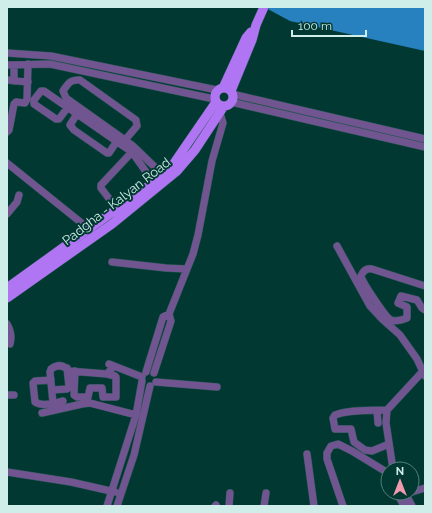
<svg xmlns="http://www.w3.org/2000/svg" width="432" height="513" font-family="Raleway,sans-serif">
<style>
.water{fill:#2681be}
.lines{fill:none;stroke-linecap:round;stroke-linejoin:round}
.minor-casing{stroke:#23554f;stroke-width:8}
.major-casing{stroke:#23554f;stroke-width:10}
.minor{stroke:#705591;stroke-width:7}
.major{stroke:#b075f2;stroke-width:9}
.labels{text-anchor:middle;stroke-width:4;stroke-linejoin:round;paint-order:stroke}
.street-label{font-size:13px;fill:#cfeee9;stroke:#023832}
</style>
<rect width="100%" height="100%" fill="#023832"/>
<path class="water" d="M264 7H425V51L290 21Z"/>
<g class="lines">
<defs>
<path id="minor" d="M7 53 51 56 217 90
M7 65 50 64 214 99
M14 65V81
M7 80 28 82
M232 94 425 139
M231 102 425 147
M68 107 59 119H56L34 104V100L41 91H44L132 152 156 186
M77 114 70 125 74 130 107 153H109L117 141
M7 132 9 130 14 104 16 102 25 103 27 99 28 64
M125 140 137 126 136 120 80 80C70 79 68 84 63 91L66 98 125 140 133 146 162 174
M7 163 89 229 95 236
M117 209 101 188V185L132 152
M7 214 17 202 19 195
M337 246 370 306 382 319 400 335 417 359 425 376
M112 262 166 268 186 269
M425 286 372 269C366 268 363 271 361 276 362 282 386 318 391 320 396 322 402 320 407 318V307L398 303 401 296 417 300 422 308 425 310
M7 324C11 331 12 337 10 344
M109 364 142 377
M75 371 74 395 77 397H88L90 388H102L103 397H116V377L115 376 107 374
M146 372 163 317 169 314
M154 373 171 321 169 314 193 254 198 235 212 161 223 123 220 113
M51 380 35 381 33 383 35 402C43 407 54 403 63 401
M156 382 217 387
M52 390 67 389 69 387 67 368
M7 395H14
M53 403 50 372 51 369C58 364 64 365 69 371L107 374 114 366
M387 410C371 411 352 409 335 415L333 418 335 429H351L354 442 365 450 372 451 389 444
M377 411 378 423
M42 413 82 404 90 403 136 415
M307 454 314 506
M393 469 386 423 387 410 425 369
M7 472 71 482 115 492
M412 492 425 488
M397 493 404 506
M405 493 412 506
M107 506 136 415 142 381
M117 506 134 455 150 386
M215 506 216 505
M229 506 230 493
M264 506 266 493
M343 506 327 459V453L331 446 338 444 352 451 388 473"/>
<path id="major" d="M215 97a9 9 0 1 1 18 0a9 9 0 1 1-18 0Z
M223 88 246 38 251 32
M231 91 252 40 256 25 264 7
M7 288 154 182 172 166 216 102
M7 298 112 224 177 171 195 150 224 106"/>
</defs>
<use href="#minor" class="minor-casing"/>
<use href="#major" class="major-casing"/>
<use href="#minor" class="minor"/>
<use href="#major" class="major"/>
</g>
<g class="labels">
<g class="street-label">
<text transform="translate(116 201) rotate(-38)" y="5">Padgha - Kalyan Road</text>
</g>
</g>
<rect width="432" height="513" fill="none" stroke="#cfeee9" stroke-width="16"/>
<g transform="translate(400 481)"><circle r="19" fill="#023832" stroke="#54817b"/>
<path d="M0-3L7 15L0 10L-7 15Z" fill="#f29ab0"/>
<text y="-6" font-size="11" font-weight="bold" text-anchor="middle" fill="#cfeee9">N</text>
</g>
<path d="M292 30v6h74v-6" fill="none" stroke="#cfeee9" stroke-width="2"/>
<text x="298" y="30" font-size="12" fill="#cfeee9" stroke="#023832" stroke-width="3" paint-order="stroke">100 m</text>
</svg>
